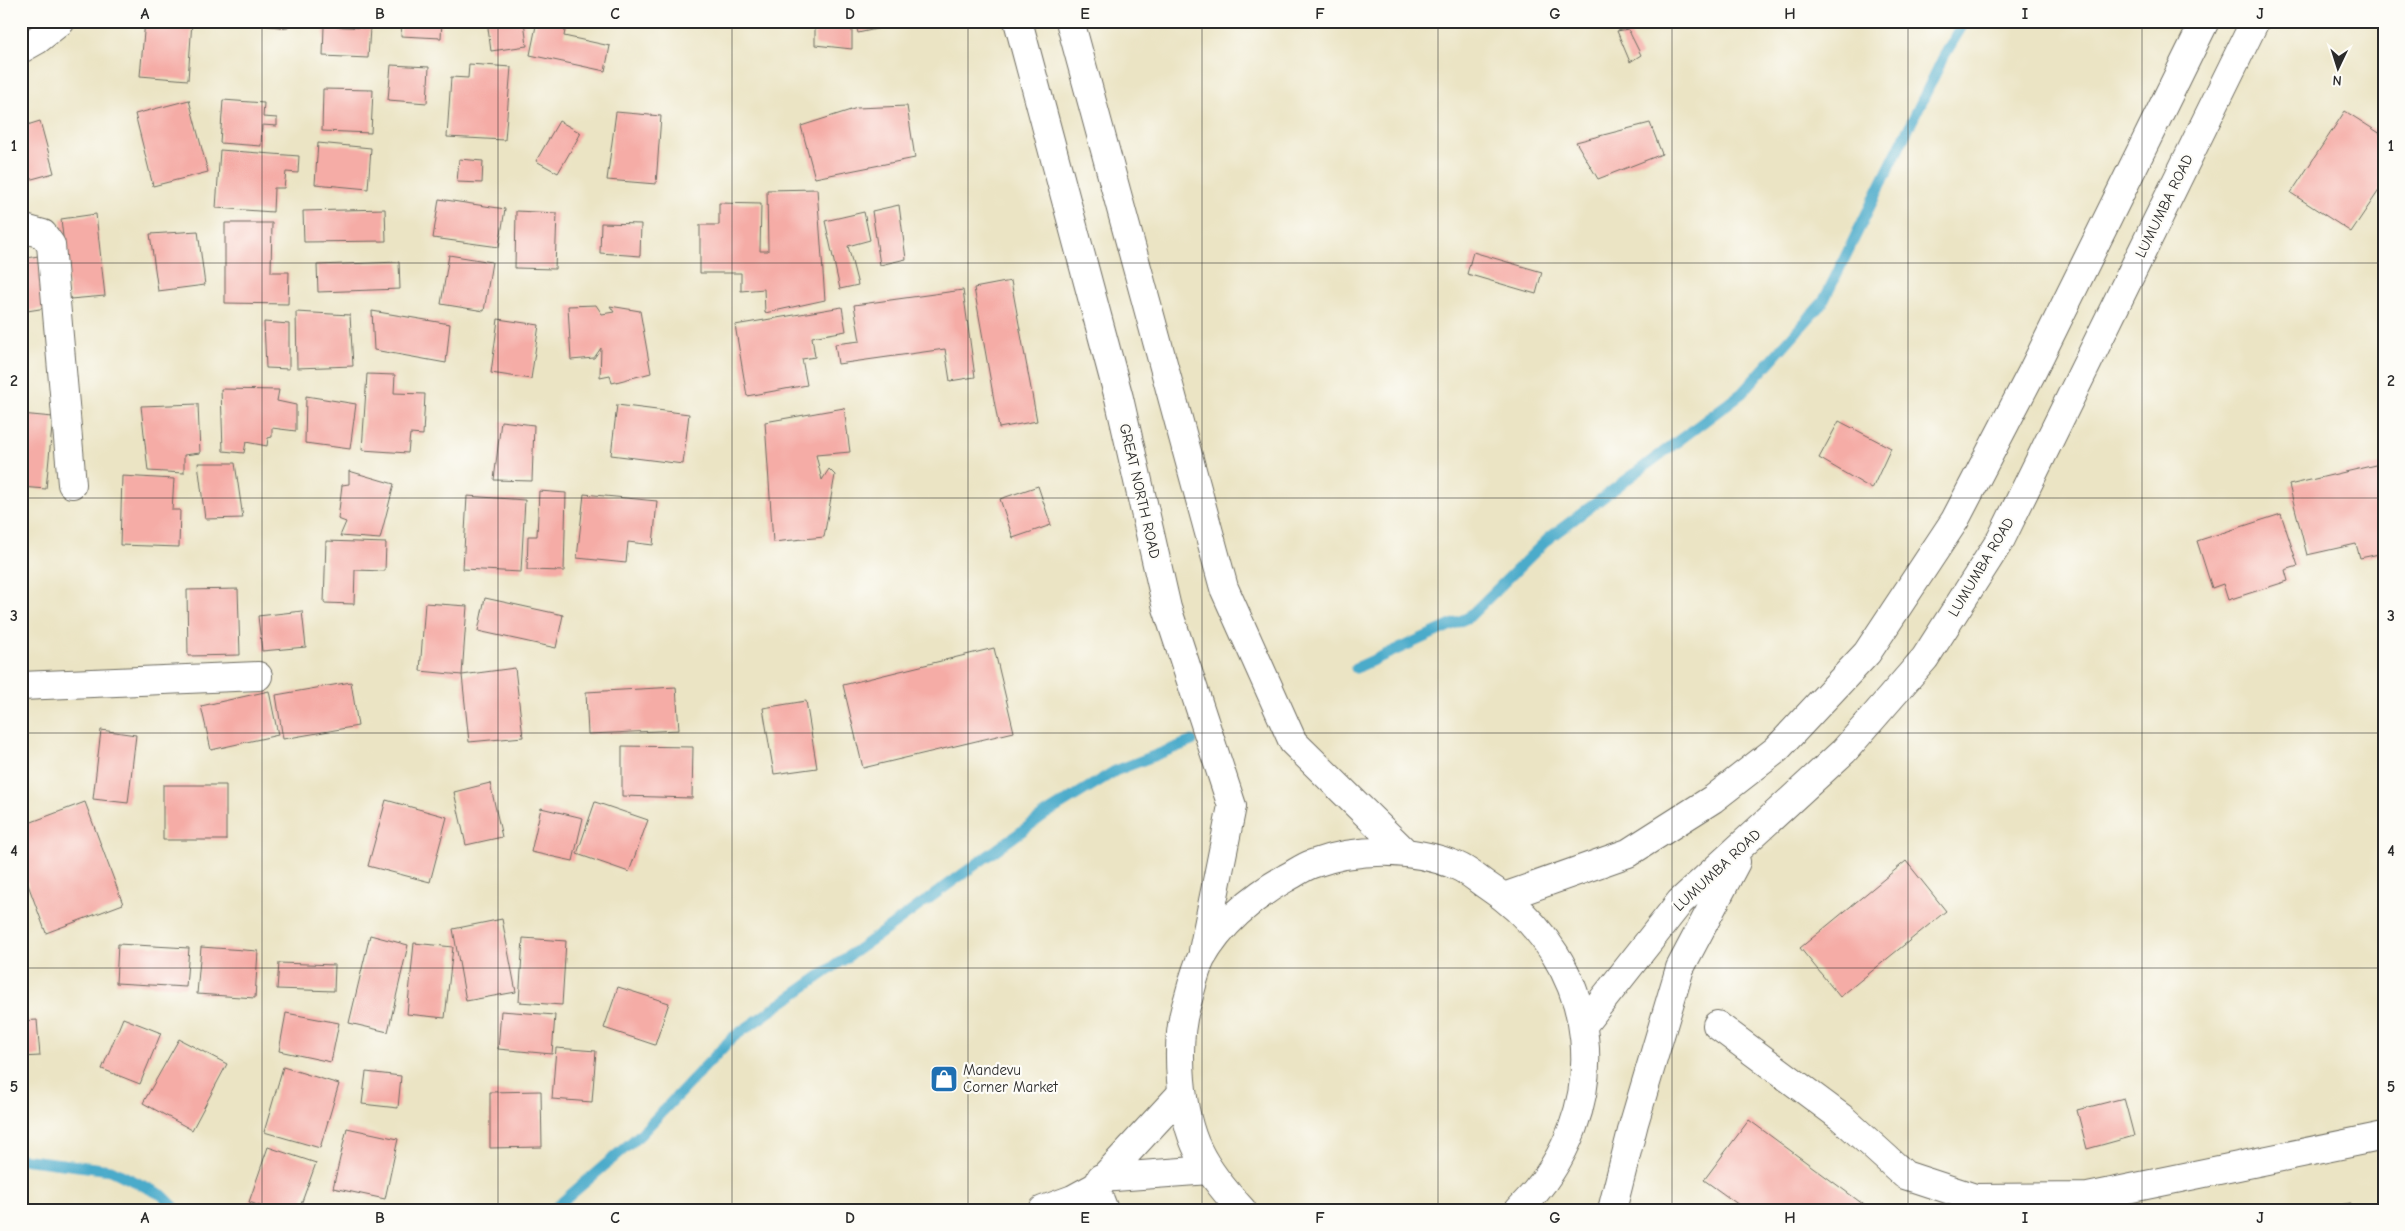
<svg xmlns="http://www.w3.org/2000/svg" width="2405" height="1231" font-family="'Comic Neue',sans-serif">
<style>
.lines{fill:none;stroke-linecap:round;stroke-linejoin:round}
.stream{stroke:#4babca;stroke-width:11}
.building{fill:#f5aca6}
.street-casing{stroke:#6e6c61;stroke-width:30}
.primary-casing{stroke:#6e6c61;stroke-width:30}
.street{stroke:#fff;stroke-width:28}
.primary{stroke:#fff;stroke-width:28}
.grid{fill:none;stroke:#2b2b2b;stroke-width:1;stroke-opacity:0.55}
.labels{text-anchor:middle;stroke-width:4.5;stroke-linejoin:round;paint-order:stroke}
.street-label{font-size:15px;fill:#2b2b2b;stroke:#fdfcf7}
.poi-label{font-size:15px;fill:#2b2b2b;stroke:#fdfcf7;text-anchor:start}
.neatline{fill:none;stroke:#2b2b2b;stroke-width:2}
.grid-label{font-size:16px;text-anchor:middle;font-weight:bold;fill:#2b2b2b}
</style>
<rect width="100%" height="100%" fill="#fdfcf7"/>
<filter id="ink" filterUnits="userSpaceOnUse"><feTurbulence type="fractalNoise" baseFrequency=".02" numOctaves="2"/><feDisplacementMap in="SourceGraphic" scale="10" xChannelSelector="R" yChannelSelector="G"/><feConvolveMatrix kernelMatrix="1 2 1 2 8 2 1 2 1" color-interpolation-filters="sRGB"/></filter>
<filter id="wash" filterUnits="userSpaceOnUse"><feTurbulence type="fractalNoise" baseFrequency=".0096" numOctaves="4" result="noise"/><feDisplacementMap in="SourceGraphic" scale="20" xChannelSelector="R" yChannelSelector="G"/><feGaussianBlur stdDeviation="1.12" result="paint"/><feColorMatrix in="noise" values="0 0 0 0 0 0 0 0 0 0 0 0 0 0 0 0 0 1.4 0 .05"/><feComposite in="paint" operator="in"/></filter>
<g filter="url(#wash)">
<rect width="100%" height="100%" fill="#ebe4c4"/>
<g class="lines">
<path class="stream" d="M1356 668 1469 617 1549 538 1742 393 1823 302 1944 56 1965 21
M21 1159 111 1170 162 1195 177 1210
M553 1210 641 1134 732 1038 887 929 1044 815 1115 771 1192 741"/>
</g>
<g id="blocks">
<path class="building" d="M145 21H192L188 80 140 76Z
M225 21H289L288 28Z
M402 21H442L441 38 401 36Z
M487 21H524L527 46 491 51Z
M537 21H567L564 36 610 46 605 71 530 55Z
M809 21H852V49L815 45V25Z
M855 21H908V22L858 33Z
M324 26 370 28 368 58 323 56Z
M1628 29 1641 55 1630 62 1617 31Z
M469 64 511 67 505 140 447 137 451 77 468 78Z
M391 65 429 67 427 103 388 100Z
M323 89 373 90 371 133 322 131Z
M189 100 208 172 153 186 135 114Z
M223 100 264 103 263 117 277 118V126L262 125 261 146 220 143Z
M907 106 915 158 815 178 801 126 857 108Z
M2345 111 2384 136V183L2351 232 2291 193Z
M616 112 661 116 656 184 607 180Z
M40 121 54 173 21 182V127Z
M559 121 581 133 558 173 536 161Z
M1650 123 1662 154 1598 179 1576 142Z
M318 143 371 148 368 189 315 184Z
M220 150 299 156 298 173 286 172 284 188H274L273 212 216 208Z
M459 159 483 161 482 183 457 182Z
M817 189 825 300 765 313 764 289 741 291V273H700V225H719V203L761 204 760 251H768L767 190Z
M439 199 505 209 499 247 433 238Z
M899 205 906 259 880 265 872 211Z
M385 209 386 241 304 242 303 211Z
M516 211 557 213 555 269 515 268Z
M864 212 870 240 848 246 858 285 840 289 825 221Z
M96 214 105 296 70 299 61 219Z
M225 223H272L271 272H289L288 304 225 303Z
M601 223 641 224 640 256 600 253Z
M198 231 205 285 158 291 150 234Z
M1473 252 1542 272 1536 294 1467 274Z
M449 255 492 262 484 311 441 304Z
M38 256 46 308 21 312V259Z
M399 262 400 289 318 292 317 265Z
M1011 281 1037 421 999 428 974 288Z
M963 290 975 377 950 381 945 349 838 364 835 344 860 341 854 305Z
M596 305 602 314 614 312 610 306 640 311 651 373 612 383 610 375 600 377 601 348 594 358 571 360 568 306Z
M842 307 846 331 812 337 815 357 802 359 807 385 747 396 735 325Z
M372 311 450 324 446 363 374 350Z
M296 312 350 315 353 366 297 368Z
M498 319 539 325 531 379 491 373Z
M264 322 289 324V369L266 368Z
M367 374 395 375 394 393 425 394 423 435 410 434 408 453 362 450Z
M221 389 279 390 277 401 296 405V431L272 428V437L268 438 267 446 246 442 244 453 223 451Z
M306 396 356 404 350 449 305 443Z
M198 404 200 453 184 455V473L148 471 141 406Z
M617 405 689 414 683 464 611 455Z
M844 408 850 452 816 455 822 480 829 469 835 475 824 537 773 542 765 422Z
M21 414 53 417 46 489 21 487Z
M501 421 534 425 532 481 494 480Z
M1839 421 1891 448 1872 489 1819 458Z
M198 463H235L243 518 205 519Z
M2384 463V553L2360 558 2356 544 2307 555 2289 485Z
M349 471 394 484 380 539 340 536 346 522 338 519 342 485 349 484Z
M122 476 174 479 172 510H180L179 547 120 545Z
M1038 486 1051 525 1013 538 1000 499Z
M539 491 566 493 564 571 527 570 528 536H537Z
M584 494 657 501 653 545 628 542 626 563 577 558Z
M467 496 525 500 521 572 463 569Z
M21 504 28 505 25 548H21Z
M2281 514 2298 566 2285 570 2288 581 2228 600 2223 584 2212 588 2197 541Z
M326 541 386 543 385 571 355 570 354 604 324 603Z
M238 589 240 655 188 656 187 590Z
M485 598 563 615 556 648 478 631Z
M425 603 467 606 462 675 420 671Z
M302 611 306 647 262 651 258 616Z
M994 648 1014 732 863 768 843 685Z
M515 668 523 737 469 742 462 675Z
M351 682 358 726 283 739 276 695Z
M676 687 679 730 588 734 586 692Z
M269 691 278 735 211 750 201 706Z
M806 701 817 768 774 774 763 708Z
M101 730 136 735 128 803 93 799Z
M622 746 693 747 692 798 622 796Z
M490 783 502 837 466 845 454 792Z
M163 785H226V840H163Z
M386 800 447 817 430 882 368 866Z
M85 802 123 904 46 933 21 866V826Z
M595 802 648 820 629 872 577 854Z
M541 808 583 818 573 861 531 852Z
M1906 861 1946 911 1840 997 1800 948Z
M502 919 516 992 466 1001 453 929Z
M370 935 408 945 388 1032 349 1023Z
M523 938 566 941 562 1005 519 1002Z
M414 943 453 947 445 1018 407 1014Z
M118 944 189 948 186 987 116 983Z
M201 947 258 951 255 998 197 994Z
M279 963 335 965 334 991 277 989Z
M618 987 669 1003 655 1045 604 1028Z
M501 1011 555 1015 552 1054 498 1049Z
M286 1013 339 1023 331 1062 279 1051Z
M123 1018 161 1033 140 1084 102 1069Z
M37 1020 40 1056 21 1057V1021Z
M179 1039 227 1064 192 1130 143 1103Z
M556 1048 596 1051 592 1102 552 1099Z
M283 1067 339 1084 320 1148 264 1132Z
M366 1072 401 1076 398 1108 362 1104Z
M541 1091 542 1147 490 1148V1092Z
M2124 1098 2134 1136 2087 1149 2077 1110Z
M1749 1120 1871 1210H1746L1704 1180Z
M347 1128 398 1139 385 1199 333 1188Z
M268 1147 316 1163 299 1210H271L249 1202Z
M2350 1203 2351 1210H2318L2317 1209Z"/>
</g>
</g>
<g filter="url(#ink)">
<use href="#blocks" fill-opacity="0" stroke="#6e6c61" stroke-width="1"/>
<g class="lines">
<defs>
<path id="street" d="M21 49 37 40 61 21
M21 228 43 234 51 245 72 484
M21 686 258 676
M1717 1025 1842 1118 1905 1175 1975 1198 2088 1197 2384 1136
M1101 1178 1209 1170
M1095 1187 1104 1210
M1043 1210 1073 1199 1095 1187 1182 1093"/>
<path id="primary" d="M1018 21 1119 398 1167 608 1232 806 1203 951
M1070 21 1224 588 1293 742 1406 853
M1504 897 1628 853 1713 799 1776 750 1867 653 1955 520 2031 374 2205 21
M1583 1025 1680 902 1844 751 1925 658 2001 539 2255 21
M1242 1210C1202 1167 1186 1139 1181 1080 1179 1055 1179 1030 1186 1006 1191 991 1194 973 1201 959 1220 925 1252 897 1286 878 1294 874 1303 867 1312 864 1357 848 1412 847 1457 866 1467 870 1476 878 1486 885 1604 962 1619 1110 1519 1210
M1612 1210 1634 1123 1680 968 1736 862"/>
</defs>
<use href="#street" class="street-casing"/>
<use href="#primary" class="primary-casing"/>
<use href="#street" class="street"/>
<use href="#primary" class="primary"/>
</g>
</g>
<path class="grid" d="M262 21V1210M498 21V1210M732 21V1210M968 21V1210M1202 21V1210M1438 21V1210M1672 21V1210M1908 21V1210M2142 21V1210M21 263H2384M21 498H2384M21 733H2384M21 968H2384"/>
<defs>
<symbol id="shop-square" viewBox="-11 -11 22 22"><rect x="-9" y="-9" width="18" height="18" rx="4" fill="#1f6fb2" stroke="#fdfcf7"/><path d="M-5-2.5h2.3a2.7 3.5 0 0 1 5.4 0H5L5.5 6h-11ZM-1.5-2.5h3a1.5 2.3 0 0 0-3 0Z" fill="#fff"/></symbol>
</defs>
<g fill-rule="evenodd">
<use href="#shop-square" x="928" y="1063" width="32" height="32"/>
</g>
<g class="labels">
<g class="street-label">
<text transform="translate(2164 206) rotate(-64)" y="5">LUMUMBA ROAD</text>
<text transform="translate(1140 491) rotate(77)" y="5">GREAT NORTH ROAD</text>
<text transform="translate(1981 567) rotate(-59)" y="5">LUMUMBA ROAD</text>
<text transform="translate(1717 870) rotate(-43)" y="5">LUMUMBA ROAD</text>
</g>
<g class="poi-label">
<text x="963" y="1075">Mandevu<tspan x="963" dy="17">Corner Market</tspan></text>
</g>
</g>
<rect width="2405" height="1231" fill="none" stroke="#fdfcf7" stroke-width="55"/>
<g transform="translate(2338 68) rotate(184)" stroke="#fdfcf7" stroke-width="4" paint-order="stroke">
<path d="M0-4L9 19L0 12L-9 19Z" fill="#2b2b2b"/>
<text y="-8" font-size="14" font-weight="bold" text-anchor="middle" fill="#2b2b2b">N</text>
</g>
<rect x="28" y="28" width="2350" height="1176" class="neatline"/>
<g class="grid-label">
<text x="145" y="19">A</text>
<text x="380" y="19">B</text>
<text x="615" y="19">C</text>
<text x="850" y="19">D</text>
<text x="1085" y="19">E</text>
<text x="1320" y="19">F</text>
<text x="1555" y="19">G</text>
<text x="1790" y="19">H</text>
<text x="2025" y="19">I</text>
<text x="2260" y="19">J</text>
<text x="14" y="151">1</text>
<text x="2391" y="151">1</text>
<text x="14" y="386">2</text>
<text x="2391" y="386">2</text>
<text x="14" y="621">3</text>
<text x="2391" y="621">3</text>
<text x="14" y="856">4</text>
<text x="2391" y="856">4</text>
<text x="14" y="1092">5</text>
<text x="2391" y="1092">5</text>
<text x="145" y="1223">A</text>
<text x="380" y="1223">B</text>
<text x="615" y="1223">C</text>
<text x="850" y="1223">D</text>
<text x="1085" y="1223">E</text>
<text x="1320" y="1223">F</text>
<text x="1555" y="1223">G</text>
<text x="1790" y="1223">H</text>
<text x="2025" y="1223">I</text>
<text x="2260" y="1223">J</text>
</g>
</svg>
